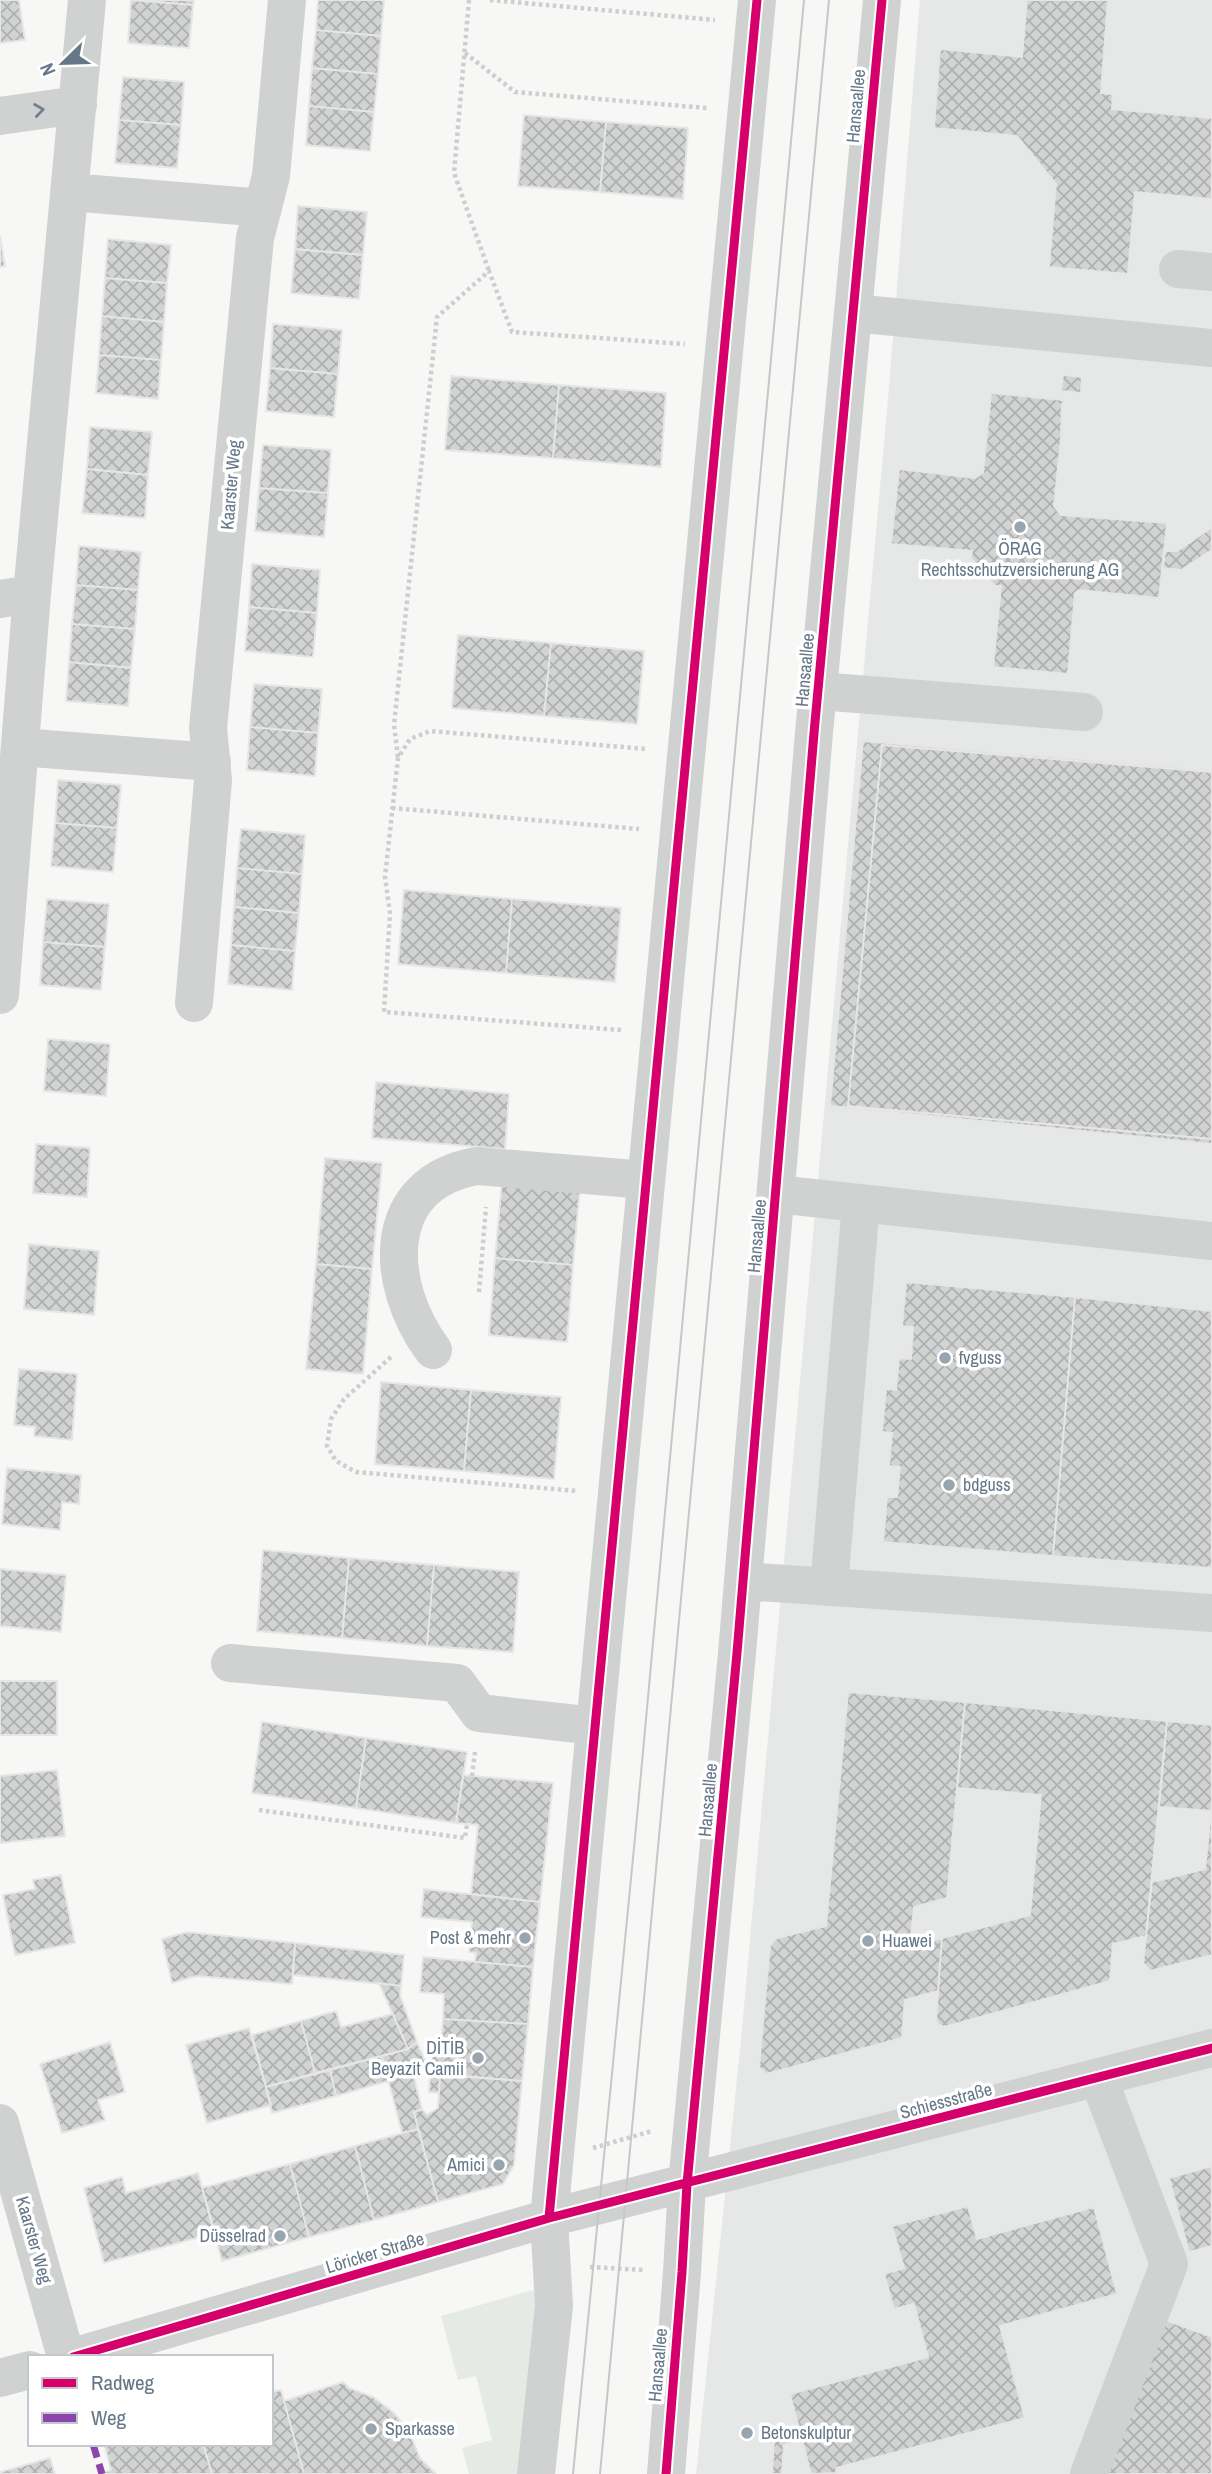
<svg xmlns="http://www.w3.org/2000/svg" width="1212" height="2474" font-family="'Archivo Narrow',sans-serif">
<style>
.built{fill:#e6e7e7}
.grass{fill:#e6eae4}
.building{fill:url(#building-cross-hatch);stroke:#e6e6e6;stroke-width:2}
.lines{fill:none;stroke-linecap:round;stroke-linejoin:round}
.path{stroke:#cccecf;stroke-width:4.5;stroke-dasharray:3.5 3.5;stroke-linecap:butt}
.minor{stroke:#d0d2d2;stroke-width:38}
.tram{stroke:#c6c7c8;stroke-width:2}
.quiet{stroke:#8e44ad;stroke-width:7;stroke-dasharray:14 7;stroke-linecap:butt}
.cycleway-casing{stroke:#fff;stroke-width:13}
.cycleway{stroke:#d6006c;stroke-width:9}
.oneway{stroke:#70808f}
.poi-dot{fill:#98a4ae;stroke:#fff;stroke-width:2.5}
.labels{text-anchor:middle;stroke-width:7;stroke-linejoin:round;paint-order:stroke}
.street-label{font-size:18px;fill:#657788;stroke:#fff}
.poi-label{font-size:18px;fill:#657788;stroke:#fff;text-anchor:start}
</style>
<defs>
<pattern id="building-cross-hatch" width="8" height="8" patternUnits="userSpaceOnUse" patternTransform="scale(1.75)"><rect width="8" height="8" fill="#d2d3d3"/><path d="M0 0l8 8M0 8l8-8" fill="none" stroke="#aeb0b1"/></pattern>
</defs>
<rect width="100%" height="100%" fill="#f7f7f6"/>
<path class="built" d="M920 0H1212V2474H696L741 2040 889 387Z"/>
<path class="grass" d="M533 2290 543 2316 522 2474H469L462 2448 492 2440 476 2376 458 2380 441 2316Z"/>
<path class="building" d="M0 0H19L25 40 0 43Z
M131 0 193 5 189 48 128 43Z
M133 0H194L193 5Z
M318 0H384L381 36 316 30Z
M1027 0H1108L1101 93 1113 94 1112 109 1212 118V199L1135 192 1128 274 1049 267 1056 184 1017 136 934 128 940 49 1022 57Z
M316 30 381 36 378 74 312 68Z
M312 68 378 74 374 112 309 106Z
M123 77 184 82 181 125 119 120Z
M309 106 374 112 370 151 306 145Z
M524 115 606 122 600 192 518 186Z
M119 120 181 125 177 168 115 163Z
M606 122 688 128 683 199 600 192Z
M298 206 367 212 363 255 295 249Z
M0 236 5 266 0 267Z
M108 239 171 245 167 283 105 278Z
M295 249 363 255 359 299 291 293Z
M105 278 167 283 164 322 102 316Z
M102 316 164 322 161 360 99 355Z
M273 324 342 330 338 374 270 368Z
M99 355 161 360 158 399 96 393Z
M270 368 338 374 334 417 266 411Z
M1063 375 1082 377 1081 393 1061 391Z
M451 376 559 385 553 458 445 450Z
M559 385 666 393 661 467 553 458Z
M991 393 1064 400V404H1062L1061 439 1054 506 1061 515 1167 523 1159 598 1079 590 1075 593 1068 674 993 667 1001 586H995L971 558 972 551 891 544 899 469 975 478 983 473Z
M90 427 152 432 148 475 87 469Z
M263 445 331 450 328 493 259 488Z
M87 469 148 475 145 518 82 513Z
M259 488 328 493 324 537 255 531Z
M1212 527V550L1181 570 1163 568 1165 551H1177Z
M79 546 141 552 138 590 76 585Z
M252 564 320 570 317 613 249 607Z
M76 585 138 590 135 629 72 624Z
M249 607 317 613 313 657 245 651Z
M72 624 135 629 131 668 69 662Z
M458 635 551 643 544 716 452 708Z
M551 643 644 651 637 724 544 716Z
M69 662 131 668 128 706 66 701Z
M254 684 322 689 318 733 250 727Z
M250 727 318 733 315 776 247 770Z
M863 741 1212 770V1144L830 1106Z
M882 745 1212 772V1139L848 1106Z
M58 780 121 785 117 828 55 823Z
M55 823 117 828 113 872 51 866Z
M241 829 305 835 302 874 237 868Z
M237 868 302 874 299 913 234 907Z
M404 890 512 899 506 973 398 964Z
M47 899 109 904 105 947 43 942Z
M512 899 621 908 615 982 506 973Z
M234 907 299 913 295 951 231 945Z
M43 942 105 947 101 990 40 985Z
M231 945 295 951 292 990 228 984Z
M48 1039 110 1044 106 1096 44 1091Z
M376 1082 509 1094 505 1149 372 1138Z
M36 1144 90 1148 87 1197 33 1193Z
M325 1158 382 1163 372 1269 316 1264Z
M502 1181 580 1188 573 1265 495 1258Z
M29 1244 99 1251 94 1315 24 1309Z
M495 1258 573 1265 567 1342 489 1335Z
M316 1264 372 1269 363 1374 306 1369Z
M906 1282 1075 1297 1053 1556 883 1542 887 1497H897L900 1467 889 1466 892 1433 882 1432 886 1389 896 1390 899 1358 911 1359 913 1327 902 1326Z
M1075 1297 1212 1311V1568L1053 1556Z
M19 1369 77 1374 72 1440 34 1436 35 1427 14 1425Z
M381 1382 471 1390 464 1471 375 1464Z
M471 1390 561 1397 554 1479 464 1471Z
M7 1468 81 1475 79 1504 62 1502 60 1530 2 1524Z
M263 1550 349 1558 342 1638 257 1631Z
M349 1558 434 1565 427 1646 342 1638Z
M434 1565 519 1572 513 1652 427 1646Z
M0 1569 66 1575 61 1632 0 1626Z
M0 1681H57V1735H0Z
M848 1692 965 1702 947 1898 914 1907 910 1947 942 1938 938 1991 905 2000 902 2038 766 2074 759 2067 770 1946 777 1938 826 1926Z
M965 1702 1167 1721 1146 1936 1113 1944 1110 1981 944 2027 938 2024 936 2020 942 1938 1030 1915 1041 1795 957 1788Z
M1167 1721 1212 1725V1955L1150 1971 1143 1963 1152 1882 1205 1869 1211 1811 1159 1807Z
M262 1722 366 1738 356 1808 252 1793Z
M366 1738 467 1752 456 1823 356 1808Z
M57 1770 65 1836 0 1843V1776Z
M463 1775 553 1783 540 1902 471 1894 478 1825 456 1823Z
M61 1875 75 1943 15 1955 3 1895 35 1889 33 1880Z
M424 1889 540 1902 533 1967 475 1962 476 1953 469 1952 472 1922 421 1917Z
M187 1932 295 1943 292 1984 196 1976 172 1983 162 1939Z
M295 1943 404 1955 401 1986 293 1975Z
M423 1957 533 1967 528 2024 443 2019 444 1994 420 1992Z
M379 1983 401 1986 400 1995 417 2042 408 2049Z
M336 2011 341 2027 393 2014 408 2049 315 2073 301 2021Z
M443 2019 528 2024 522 2081 430 2073 432 2043 441 2044Z
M301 2021 315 2073 266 2087 252 2035Z
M249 2028 271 2105 207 2123 186 2045Z
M110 2042 125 2092 98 2100 105 2120 62 2133 40 2064Z
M417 2042 430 2073H413L422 2109 414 2112 418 2129 402 2133 382 2056 408 2049Z
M382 2056 388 2081 336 2096 330 2070Z
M330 2070 336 2096 272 2113 266 2087Z
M430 2073 440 2075 439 2093 429 2092Z
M440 2075 522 2081 514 2165 503 2184 438 2202 414 2112 422 2109 427 2115 438 2108Z
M418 2129 438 2202 374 2220 355 2146Z
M355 2146 374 2220 309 2237 290 2164Z
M290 2164 309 2237 222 2261 202 2188Z
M1212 2166V2246L1189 2252 1169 2178Z
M198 2173 215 2233 104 2263 84 2188 122 2177 126 2193Z
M968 2206 977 2239 1094 2207 1117 2294 1000 2326 1025 2418 836 2468 837 2473 811 2474 790 2394 928 2357 914 2304 894 2309 884 2274 904 2268 892 2226Z
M1166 2320 1212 2337V2474H1105Z
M343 2382 349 2388 373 2397 393 2412 408 2429 420 2458 436 2474H304L284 2401Z
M281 2390 304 2474H212L203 2444H271V2392Z
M799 2429 802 2440 784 2445 782 2474H772L774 2437Z
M104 2444H203L212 2474H98L111 2470Z
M50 2458 55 2474H0V2472Z"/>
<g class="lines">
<path class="path" d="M469 0 454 173 489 271
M490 0 715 20
M465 53 515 92 707 108
M398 757 394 725 437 317 489 271 512 332 685 344
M392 808 639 829
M621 1030 384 1012 390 913 385 877 398 758 410 739 430 731 647 749
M479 1292 486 1207
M391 1357 344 1399 331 1419 327 1446 336 1461 356 1472 577 1491
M472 1776 475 1752
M259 1810 465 1838 467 1824
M593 2148 652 2131
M590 2267 644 2270"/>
<path class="minor" d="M0 116 78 105
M70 192 263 208
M1178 269 1212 272
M853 313 1212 348
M0 599 32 594
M819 691 1084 712
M20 747 212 762
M0 995 32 594 87 0
M194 1003 213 780 208 728 255 238 271 176 287 0
M776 1194 1212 1241
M433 1350C384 1284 379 1183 477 1166L646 1180
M743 1581 1212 1613
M829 1587 861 1203
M230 1663 457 1683 479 1713 595 1726
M0 2123 66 2357
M73 2357 549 2218 1212 2048
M0 2378 30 2370
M536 2474 554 2306 549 2218 757 0
M666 2474 682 2272 687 2184 737 1653 814 733 882 0
M1089 2474 1169 2264 1098 2077"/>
<path class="tram" d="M573 2474 637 1817 804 0
M600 2474 829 0"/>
<path class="quiet" d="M93 2444 102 2474"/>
<defs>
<path id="cycleway" d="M549 2218 757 0
M73 2357 549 2218 1212 2048
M666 2474 682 2272 687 2184 737 1653 814 733 882 0"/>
</defs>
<use href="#cycleway" class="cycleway-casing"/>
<use href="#cycleway" class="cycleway"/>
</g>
<defs><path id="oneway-chevron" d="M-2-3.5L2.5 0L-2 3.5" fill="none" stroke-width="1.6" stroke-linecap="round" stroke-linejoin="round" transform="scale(1.75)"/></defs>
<use class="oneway" href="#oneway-chevron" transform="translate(39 110) rotate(-8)"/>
<g class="poi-dot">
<circle cx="1020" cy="527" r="7"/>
<circle cx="945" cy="1358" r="7"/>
<circle cx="949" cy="1485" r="7"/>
<circle cx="525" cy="1938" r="7"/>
<circle cx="868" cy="1941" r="7"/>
<circle cx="478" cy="2058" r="7"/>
<circle cx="499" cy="2165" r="7"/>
<circle cx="280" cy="2236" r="7"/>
<circle cx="371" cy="2429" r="7"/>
<circle cx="747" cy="2433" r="7"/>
</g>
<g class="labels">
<g class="street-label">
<text transform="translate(856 106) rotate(-85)" y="6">Hansaallee</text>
<text transform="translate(231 485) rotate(-85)" y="6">Kaarster Weg</text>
<text transform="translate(805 670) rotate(-85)" y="6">Hansaallee</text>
<text transform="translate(757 1236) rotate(-85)" y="6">Hansaallee</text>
<text transform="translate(708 1800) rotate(-85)" y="6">Hansaallee</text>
<text transform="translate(946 2101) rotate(-15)" y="6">Schiessstraße</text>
<text transform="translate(34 2240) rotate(74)" y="6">Kaarster Weg</text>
<text transform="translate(375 2253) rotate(-17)" y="6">Löricker Straße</text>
<text transform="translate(658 2365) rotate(-85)" y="6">Hansaallee</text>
</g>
<g class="poi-label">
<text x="1020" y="555" text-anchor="middle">ÖRAG<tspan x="1020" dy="21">Rechtsschutzversicherung AG</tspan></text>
<text x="959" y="1364">fvguss</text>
<text x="963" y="1491">bdguss</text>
<text x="511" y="1944" text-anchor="end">Post &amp; mehr</text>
<text x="882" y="1947">Huawei</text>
<text x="464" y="2054" text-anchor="end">DİTİB<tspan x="464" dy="21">Beyazit Camii</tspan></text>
<text x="485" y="2171" text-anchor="end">Amici</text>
<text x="266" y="2242" text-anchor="end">Düsselrad</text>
<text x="385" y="2435">Sparkasse</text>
<text x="761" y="2439">Betonskulptur</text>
</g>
</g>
<rect x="28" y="2355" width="245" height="91" fill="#ffffff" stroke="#c1c9cf" stroke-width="2"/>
<rect x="42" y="2378" width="35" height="10" fill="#d6006c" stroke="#c1c9cf" stroke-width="2"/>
<text x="91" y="2390" font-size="21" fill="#657788">Radweg</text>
<rect x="42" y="2413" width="35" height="10" fill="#8e44ad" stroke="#c1c9cf" stroke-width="2"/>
<text x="91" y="2425" font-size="21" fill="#657788">Weg</text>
<g transform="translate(63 63) rotate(247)" stroke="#ffffff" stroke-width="5" paint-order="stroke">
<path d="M0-5L12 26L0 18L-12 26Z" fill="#657788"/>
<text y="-10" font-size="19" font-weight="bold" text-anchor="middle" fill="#657788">N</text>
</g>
</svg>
